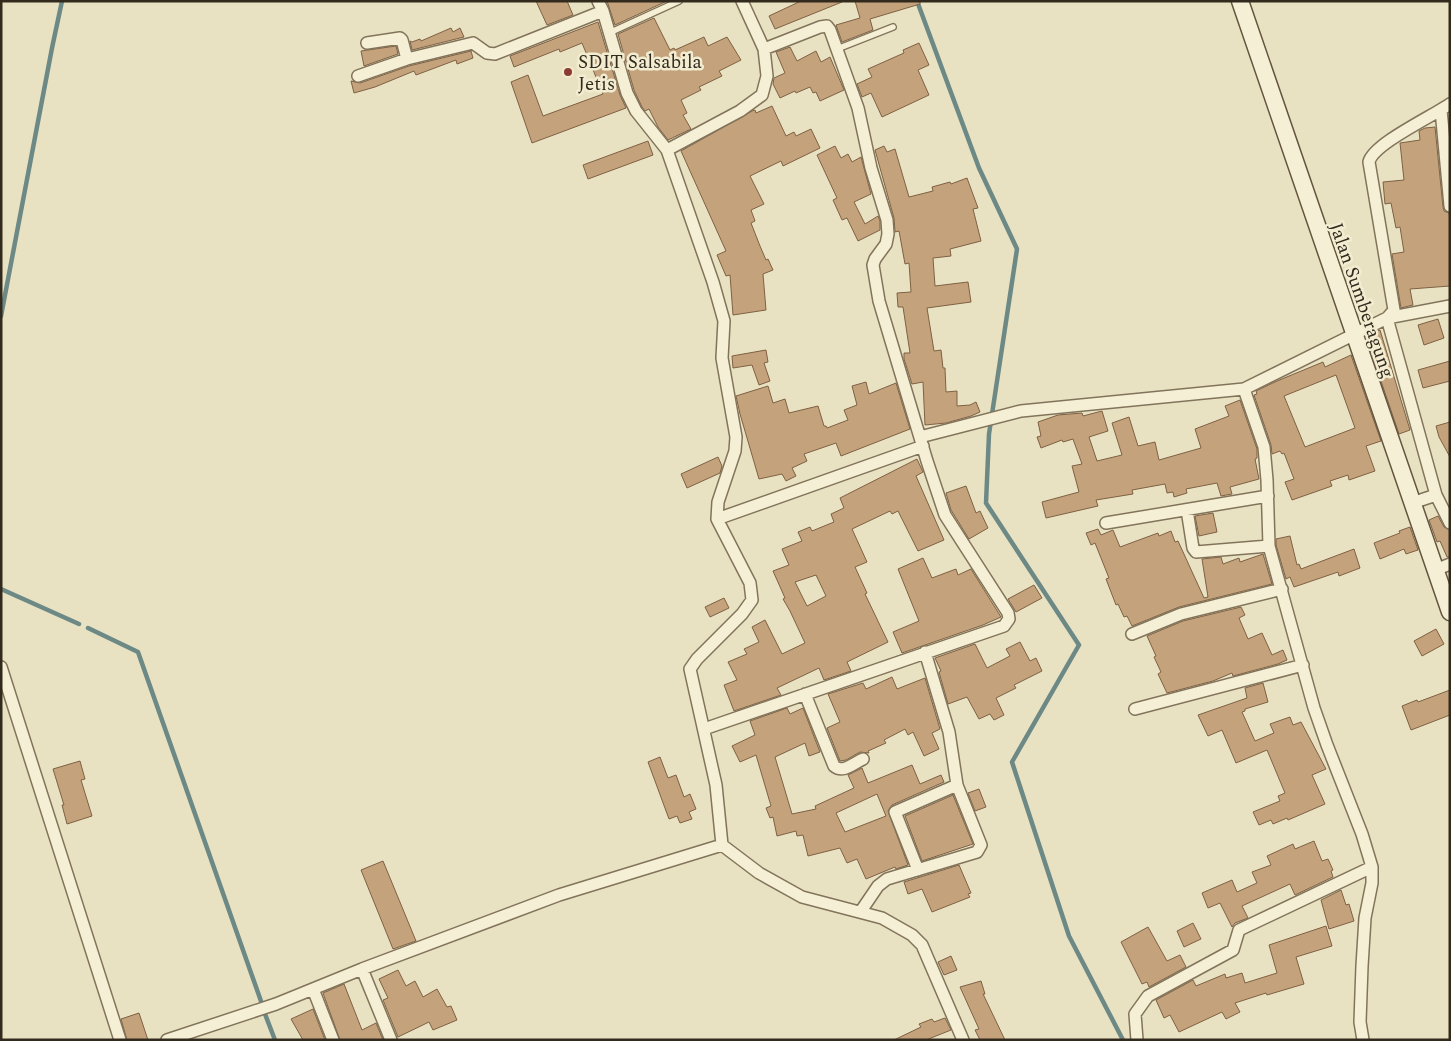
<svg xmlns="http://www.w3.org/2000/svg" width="1451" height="1041" font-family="Spectral,serif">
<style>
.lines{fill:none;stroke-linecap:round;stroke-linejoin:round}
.stream{stroke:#6c8985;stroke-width:4.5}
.building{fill:#c4a27c;stroke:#7e6143;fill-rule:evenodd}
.lane-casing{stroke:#82745b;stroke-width:8}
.street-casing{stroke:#82745b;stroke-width:14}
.secondary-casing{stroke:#63553e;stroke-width:19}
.lane{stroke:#f5efd5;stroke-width:5.5}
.street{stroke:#f5efd5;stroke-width:11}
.secondary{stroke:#f5efd5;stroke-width:16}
.poi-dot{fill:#8b3b31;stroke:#f2ecd1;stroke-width:2}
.labels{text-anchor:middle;stroke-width:5;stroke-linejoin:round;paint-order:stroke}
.poi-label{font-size:19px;fill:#332a1e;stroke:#f2ecd1;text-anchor:start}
.street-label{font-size:19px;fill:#332a1e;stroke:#f2ecd1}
</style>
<rect width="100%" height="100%" fill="#e9e2c2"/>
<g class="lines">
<path class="stream" d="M917 1 979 168 1017 249 989 434 986 503 1079 645 1012 762 1069 936 1123 1040
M1 316 52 48 62 1
M1 589 79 624
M88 628 138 652 262 1004
M265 1014 275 1040"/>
</g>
<path class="building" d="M536 1H567L573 15 547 25Z
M607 1H667L615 25Z
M801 1H842V2L775 29 769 16Z
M855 1H920V4L870 19 873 30 842 42 836 25 860 18Z
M654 18 670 50 674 48 675 50 704 37 708 46 727 37 741 60 719 71 722 76 699 87 701 90 681 100 687 113 683 115 691 129 668 140 658 127 649 109 645 111 642 107 634 90 618 34Z
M598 22 620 95 626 108 532 143 511 82 528 75 543 116 603 94 582 43 560 52 559 49 514 67 510 56Z
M451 28 453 32 460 28 464 37 412 50 410 41 412 42 420 39 421 41Z
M919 43 929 65 918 70 929 95 882 117 871 93 862 97 857 84 872 77 868 69 904 53 903 50Z
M396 46 398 54 364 66 361 51Z
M790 47 797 61 816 51 821 62 830 57 844 90 820 101 816 92 813 93 810 87 796 93 795 91 780 98 773 84 774 78 785 73 776 52Z
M471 51 473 58 457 64 456 60 416 75 414 71 375 87 354 93 351 81 360 83 409 66Z
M772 106 786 136 794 132 796 136 811 129 820 148 783 166 781 161 750 176 764 204 751 210 755 221 751 223 760 246 766 260 768 259 773 270 763 274 766 310 733 315 730 275 726 276 717 255 726 251 681 151 752 111 755 110 756 113Z
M1435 127 1443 207 1444 211 1449 213 1450 218V286L1410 289 1413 305 1401 308 1392 254 1404 252 1400 227 1396 228 1391 203 1385 204 1383 182 1404 180 1400 143 1420 140 1419 131 1425 128Z
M648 141 653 155 588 179 583 165Z
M835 146 841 158 848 154 852 162 861 157 871 194 854 202 865 224 878 216 880 221V230L858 241 847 218 842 220 833 200 837 198 817 155Z
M884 146 887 152 895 149 909 197 933 191 932 187 950 182 951 184 967 178 978 208 973 209 981 241 950 249 951 256 933 258 935 286 968 282 971 302 927 308 934 351 941 350 943 368H945L946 392 957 391V406L970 405 976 402 980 412 971 416 946 423 925 425 923 382 912 384 904 359V353H910L903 307H898L897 293 911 292 909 263 905 264 899 231 895 232 894 218 875 150Z
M1438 319 1444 338 1424 345 1418 325Z
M1380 330 1410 430 1399 434 1366 337Z
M766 350 768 362 764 363 770 381 759 385 752 365 733 368 732 356Z
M1351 355 1381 441 1366 446 1375 471 1349 480 1348 475 1330 481 1332 486 1292 500 1285 482 1294 479 1284 453 1282 454 1280 451 1272 454 1271 445 1254 395 1257 394 1256 391 1277 381 1323 362 1325 367ZM1336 375 1355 428 1305 447 1284 396Z
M1450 361V381L1423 388 1418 370Z
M866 382 869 394 896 383 910 429 841 456 836 443 804 454 807 461 792 468 796 476 786 481 782 474 759 479 740 414 736 396 768 386 773 403 785 399 789 413 818 406 824 426H826L827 428 848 420 844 410 857 405 852 386Z
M1240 400 1257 449V458L1255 459 1259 479 1230 487 1232 494 1221 496 1217 483 1186 489 1187 493 1174 497 1173 492 1167 493 1165 484 1132 490 1133 494 1096 500 1098 506 1046 518 1042 502 1079 492 1072 466 1082 464 1073 439 1063 442 1062 440 1041 448 1037 437 1041 436 1038 422 1058 415 1082 413 1083 416 1102 411 1108 431 1089 437 1097 461 1122 455 1112 423 1129 417 1138 446 1155 442 1159 460 1201 448 1195 429 1229 416 1225 406Z
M1450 422V457L1439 437 1436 426Z
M718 457 722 466 720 473 687 488 681 474Z
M917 459 923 472 916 476 944 540 918 551 898 511 892 514 890 511 852 529 867 562 855 567 867 593 865 594 888 642 847 662 851 671 824 680 819 668 777 688 781 695 734 711 724 685 737 680 728 662 747 654 744 649 759 642 752 627 765 620 782 654 805 643 790 611 783 599 785 598 773 571 789 565 782 549 802 541 798 532 810 527 812 531 834 522 831 514 844 508 840 498ZM816 575 826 596 807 606 795 582Z
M966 486 976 513 980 511 988 528 969 539 951 510 946 493Z
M1213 513 1217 532 1199 536 1195 516Z
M1438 516 1444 527 1450 530V557H1447L1440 541 1437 542 1429 520Z
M1410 527 1418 550 1406 554 1404 549 1380 559 1374 543 1400 533 1399 531Z
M1098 529 1101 535 1113 530 1120 547 1158 533 1159 536 1171 531 1175 542 1178 541 1204 598 1208 597 1202 559 1221 557 1223 564 1239 558 1240 562 1263 554 1272 584 1179 607 1132 626 1127 616 1124 617 1118 604 1116 605 1106 579 1109 578 1095 543 1091 545 1086 533Z
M1290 536 1297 565 1299 564 1301 569 1354 549 1360 568 1339 576 1338 572 1294 587 1290 577 1286 579 1276 545V539Z
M923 558 932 578 956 569 958 575 971 569 1001 617 983 625 902 653 893 632 919 621 898 569Z
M1034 585 1042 598 1016 612 1008 599Z
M724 598 729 608 710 617 705 607Z
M1241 607 1245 615 1239 618 1248 639 1262 633 1272 655 1283 650 1287 660 1278 664 1233 676 1232 673 1213 681 1167 693 1158 674 1161 672 1154 657 1156 656 1147 636 1183 621Z
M1436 629 1444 644 1422 656 1414 641Z
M1020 642 1030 661 1036 658 1042 671 1014 685 1016 688 996 698 1004 715 994 720 990 714 979 719 967 697 948 704 939 672 941 671 935 658 975 644 987 668 1010 656 1006 649Z
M892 677 897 689 925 678 940 729 932 733 939 749 924 756 913 732 908 735 905 729 884 740 886 743 868 751 869 753 860 752 846 760 840 761 827 728 840 722 828 694 863 683 866 689Z
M1263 683 1268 702 1245 709V711L1242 712 1255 741 1274 733 1270 724 1290 717 1293 725 1301 722 1326 769 1312 775 1325 804 1288 820 1287 818 1273 824 1271 820 1259 825 1253 812 1280 801 1278 796 1285 793 1267 750 1236 763 1222 730 1208 736 1198 715 1247 698 1245 688Z
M1450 690V715L1411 730 1402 706 1417 700 1418 702Z
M787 708 790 714 803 708 820 752 809 756 805 743 775 757 792 814 816 809 815 806 854 788 848 775 862 768 868 783 912 765 920 784 941 775 944 782 892 805 888 811 908 865 896 869 895 867 866 879 857 859 847 863 840 848 808 856 803 835 797 836 796 831 777 836 773 817 770 818 766 808 771 806 756 755 740 762 732 746 755 735 750 721ZM877 794 886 816 845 832 836 813Z
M660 757 668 778 676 775 684 797 690 794 696 809 689 812 692 819 680 823 677 816 669 819 648 762Z
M80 761 85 779 81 780 92 816 67 824 62 805H64L53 769Z
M979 789 986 807 975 811 968 793Z
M953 795 973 844 922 861 905 816Z
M1314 841 1322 861 1328 859 1333 870 1331 871 1333 877 1295 895 1290 884 1242 906 1248 918 1235 923 1232 927 1220 903 1208 908 1202 893 1232 880 1237 892 1257 883 1252 872 1271 865 1267 856 1293 844 1295 849Z
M383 861 416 941 393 949 361 870Z
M959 865 971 893 968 894 970 897 932 912 922 889 908 894 904 882Z
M1341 890 1346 905 1349 904 1354 921 1329 929 1321 900Z
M1193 923 1201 939 1184 947 1177 931Z
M1326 926 1332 946 1296 957 1304 984 1267 995 1266 993 1235 1003 1240 1012 1226 1019 1222 1012 1179 1032 1170 1015 1164 1018 1156 1000 1193 980 1196 986 1225 974 1226 978 1242 973 1245 983 1277 973 1269 945Z
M1148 927 1167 961 1180 955 1186 967 1149 987 1147 982 1142 984 1121 942Z
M951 956 957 970 944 975 938 962Z
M398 970 406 986 415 981 423 997 437 989 447 1007 451 1006 457 1020 433 1030 429 1022 398 1037 383 1000 388 998 379 979Z
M981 981 985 994H983L1005 1040H980L975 1030 979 1029 960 987Z
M344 984 362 1030 376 1023 383 1040H340L323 993Z
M313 1009 325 1040H303L291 1019Z
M139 1013 148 1040H127L121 1019Z
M945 1018 951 1030 926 1040H894L921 1027 919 1024 932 1019 934 1022Z"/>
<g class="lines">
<defs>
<path id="lane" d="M609 33 679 1
M837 49 893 27"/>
<path id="street" d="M598 1 603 11 627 93 636 111 667 150 713 282 724 321 722 358 736 437 735 451 718 502 717 519 750 583 752 600 742 614 697 659 690 669 716 785 722 845 759 873 802 897 882 918 912 935 922 945 963 1040
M367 43 400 38 402 40 407 59
M358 76 407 59 473 43 487 53 495 54 603 11
M1441 110 1450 206
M667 150 740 111 762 95 767 76 764 49 742 1
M1450 306 1387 318 1436 495 1450 523
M920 437 1021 411 1244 389
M1412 503 1436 495
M1187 510 1193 548 1196 552 1269 546
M717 519 923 446
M1106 523 1268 496
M1435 570 1450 564
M1132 634 1181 614 1282 589
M1 667 120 1040
M805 694 834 766C843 774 854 763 863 759
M1135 709 1303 665
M704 729 1004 626 1009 619 1008 613 945 515 927 461 879 301 873 265 875 259 886 244 888 234 887 220 871 168 858 108 830 30 827 26 820 27 764 49
M918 870 895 812 957 785
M861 911 878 886 887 879 977 852 981 845 957 785 949 732 925 652
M362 969 391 1040
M313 989 333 1040
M167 1040 276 1004 362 969 559 895 722 845
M1137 1040 1135 1014 1148 996 1233 950 1239 930 1372 867
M1363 1040 1360 1022 1362 966 1365 918 1372 883V867L1362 834 1327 745 1314 708 1269 546 1267 480 1264 447 1244 389 1387 318 1394 310 1369 162C1373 144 1433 116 1450 104"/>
<path id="secondary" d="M1240 1 1450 612"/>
</defs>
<use href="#lane" class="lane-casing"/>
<use href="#street" class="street-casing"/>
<use href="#secondary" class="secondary-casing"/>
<use href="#lane" class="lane"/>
<use href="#street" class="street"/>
<use href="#secondary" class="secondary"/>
</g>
<circle class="poi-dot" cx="568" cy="72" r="5"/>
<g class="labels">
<g class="poi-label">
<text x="578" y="68">SDIT Salsabila<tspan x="578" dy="22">Jetis</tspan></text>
</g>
<g class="street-label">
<text transform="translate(1363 300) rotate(71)" y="7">Jalan Sumberagung</text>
</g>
</g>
<rect width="1451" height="1041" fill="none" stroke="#332a1e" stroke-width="5"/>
</svg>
